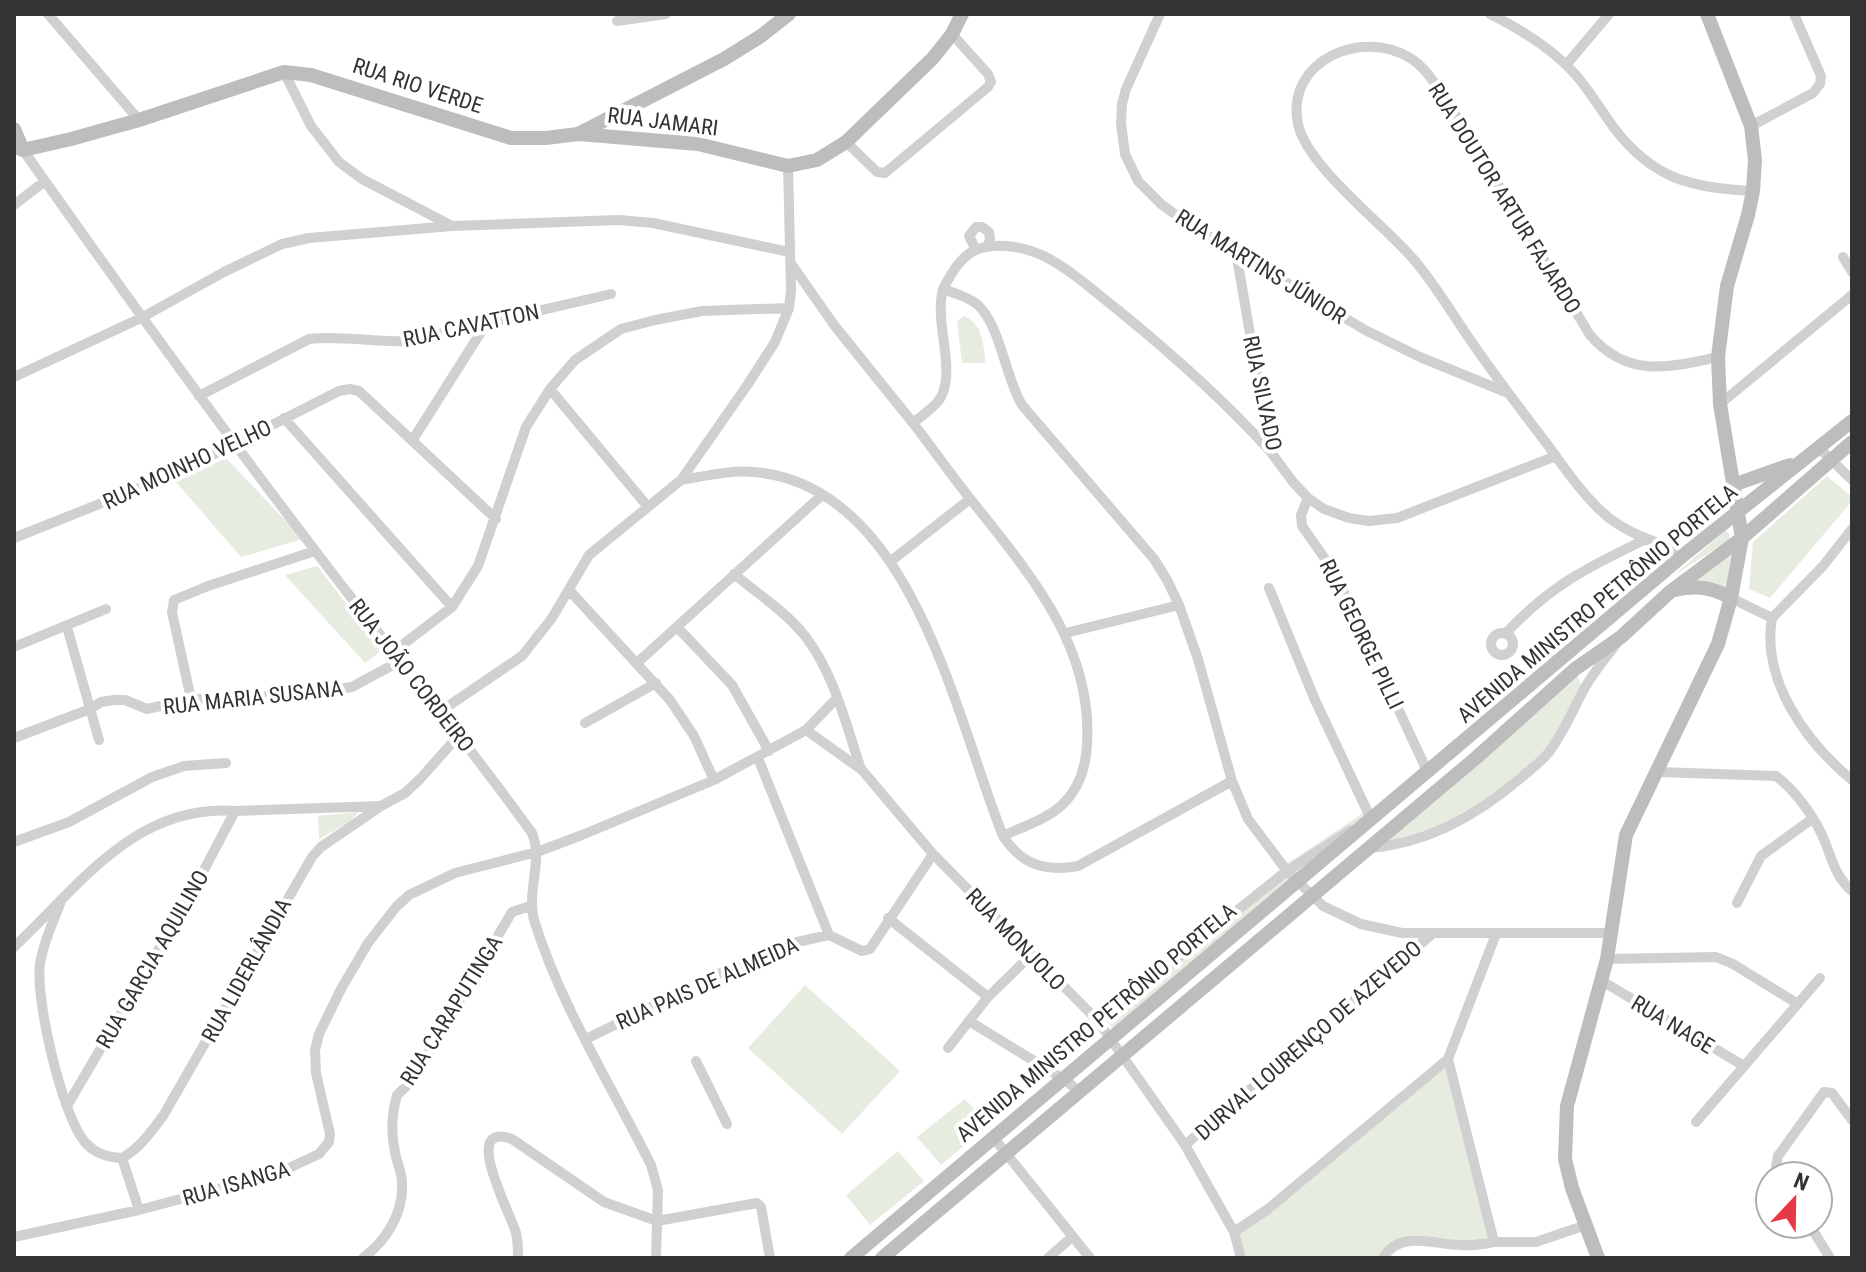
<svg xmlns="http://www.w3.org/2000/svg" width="1866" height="1272" font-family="'Roboto Condensed',sans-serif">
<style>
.green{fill:#e6ecdf}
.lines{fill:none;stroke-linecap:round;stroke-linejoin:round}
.street{stroke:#d0d0d0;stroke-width:10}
.secondary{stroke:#bdbdbd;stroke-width:14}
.labels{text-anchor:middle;stroke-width:8;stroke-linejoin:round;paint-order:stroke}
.street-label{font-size:22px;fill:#333;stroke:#fff}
</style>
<rect width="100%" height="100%" fill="#fff"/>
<path class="green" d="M964 316C983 323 983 345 986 363H962L957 321Z
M226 458 303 539 241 557 176 482Z
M1827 476 1852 497V501L1770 598 1749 589 1753 542Z
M1726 530 1730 535 1729 540 1673 576Z
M1742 538 1731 598 1671 591Z
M317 566 382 650 365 663 285 575Z
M1575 669 1583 691 1546 756 1460 821 1369 848Z
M359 812 349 822 319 839 318 816Z
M1363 813 1371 819 1118 1032 1102 1018 1285 865Z
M805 985 900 1071 842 1134 748 1048Z
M1448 1059 1494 1242 1405 1241 1384 1258H1241L1234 1232Z
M965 1099 989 1125 941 1165 917 1137Z
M898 1151 924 1181 870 1225 846 1195Z"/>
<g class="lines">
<path class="street" d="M48 14 139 120
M1160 14 1126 89 1122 104 1121 123 1125 154 1138 181 1161 204 1187 223 1365 330 1420 357 1508 393
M1490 14C1520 29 1552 48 1575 74 1589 90 1601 110 1614 128 1653 179 1691 188 1753 191
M617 21 666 14
M1566 65 1609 14
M284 72 311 126 339 162 362 179 452 226
M1751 126 1813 93 1820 84 1821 76 1794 14
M846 142 877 172 885 173 988 87 991 82 988 74 952 34
M23 150C119 286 216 421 317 553 388 647 463 737 532 833 544 861 525 893 535 923 561 1006 612 1087 651 1165L658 1190 656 1258
M14 205 45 181
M976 250 969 236 976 227H982L989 232 990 239 987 247
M1236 252 1270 451 1293 482 1308 498 1324 509 1349 518 1369 521 1397 518 1556 456
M1843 257 1852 272
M790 262 834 325 913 423C922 415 936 407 941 397 956 369 934 322 943 289 954 293 969 297 978 305 1001 327 1005 377 1022 405L1154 559 1167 580 1179 605 1198 659 1232 781 1248 819 1287 871 1323 906 1361 924 1402 933H1610
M943 289C951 274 961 255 978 249 999 242 1024 247 1044 256 1071 270 1094 291 1118 310 1172 354 1223 399 1270 451
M14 377 141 318 224 272 282 244 309 238 452 226 619 220 653 223 789 252
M550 389 648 507
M199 396 309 339C342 335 375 343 408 341L611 294
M1720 404 1852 295
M284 418 452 607
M913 423C933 449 952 476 972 501 1029 573 1093 646 1087 744 1086 766 1079 789 1062 805 1047 819 1022 827 1003 836
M412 441 486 324
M1819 448 1852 480
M681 480C705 476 730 470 754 472 912 485 955 716 1003 836 1022 865 1045 872 1078 866L1232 781
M1308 498 1301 515 1302 526 1335 573 1428 773
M14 538 177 473 339 391 350 389 359 391 496 519
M1686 553C1656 542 1623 533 1600 510 1580 491 1563 466 1547 444 1521 410 1495 376 1471 341 1453 315 1436 286 1415 261 1386 226 1307 167 1298 124 1285 61 1361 28 1410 58 1427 68 1438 89 1449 104L1590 335C1627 378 1668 368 1718 357
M891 561 970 499
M734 574C758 594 786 612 805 636 834 673 846 725 861 769
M1269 588 1315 700 1371 819 1365 822
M569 590 670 700 694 736 714 780
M1731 598 1772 618
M1772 618C1761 680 1806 742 1852 780
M1772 618 1823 566 1852 529
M67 627 99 740
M677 627 732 685 769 751
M1491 644a11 11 0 1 1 22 0a11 11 0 1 1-22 0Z
M1066 633 1179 605
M1506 633C1552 584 1587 568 1646 539
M14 647 106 609
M393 652 452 607 478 566 526 427 550 389 575 360 621 329 655 320 702 311 789 308
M637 663 822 495
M191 699 172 612 174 600 208 586 315 551
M441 711 522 656 552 618 589 555 681 480 748 384 775 342 789 308 791 290 788 166
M585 723 656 683
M806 730 862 770 933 854 1098 1021 1185 1145 1234 1232 1241 1258
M14 738 90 709 101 702 114 700H125L147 709 191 699 261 697 332 690 352 687 400 661
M758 758 829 935 862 951 870 949 933 854
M1658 772 1776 776C1796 791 1816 819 1825 842 1833 862 1836 877 1852 891
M14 842 69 822 152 777 184 766 226 763
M1369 848C1427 844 1479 814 1522 777 1531 769 1542 761 1549 752 1563 733 1571 714 1582 693 1591 675 1605 659 1617 643
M61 901C54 921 43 942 40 964 35 999 62 1114 84 1141 94 1153 106 1157 122 1158 140 1148 151 1132 163 1116L312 857 321 847 381 806
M1737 903 1761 856 1812 819
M888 918 988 997 1031 955
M14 947C80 885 135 804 235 811L381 806 405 793 420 779 460 734
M1607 959 1716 957 1733 964 1798 1004
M1602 981 1744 1066
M969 1021 988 997
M1098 1021 1287 871 1351 830
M586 1039 716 975 797 942 829 935
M948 1048 969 1021 1065 1080 1080 1092
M696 1061 727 1124
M67 1106 194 889 235 811
M1696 1122 1820 978
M993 1137 1090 1258
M1185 1145 1431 935
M122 1158 139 1210
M1780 1176 1776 1166 1778 1156 1824 1092 1832 1093 1852 1120
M1809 1224 1830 1258
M1234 1232 1268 1209 1448 1059
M14 1237 139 1210 278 1173 319 1154 329 1142 330 1134 316 1073 315 1050 319 1034 341 989 368 943 396 907 409 895 455 873 537 852 582 835 714 780 806 730 836 699
M1494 1242H1536L1586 1225
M363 1258C386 1241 404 1213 402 1182 402 1174 398 1165 396 1157 391 1135 391 1117 397 1095L410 1083 512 912 530 906
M518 1258C518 1250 518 1241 516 1233 512 1216 459 1120 512 1139L604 1202 657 1221 757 1203 761 1207 770 1258
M1048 1258 1072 1237
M1383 1258C1400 1229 1435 1245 1461 1245 1472 1246 1484 1244 1494 1242L1448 1059 1496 934"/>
<path class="secondary" d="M14 129 23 150
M579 134 698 144 788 166 817 160 846 142 933 58 952 34 962 14
M14 146 23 150 71 139 139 120 284 72 311 75 511 138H546L578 134 724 59 761 36 789 14
M1733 485 1790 465
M1675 590C1697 585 1711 587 1731 598
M851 1258 1686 553 1852 421
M882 1258 1477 757 1575 669 1621 637 1671 591 1742 538 1852 442
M1598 1258 1572 1188 1565 1159 1567 1106 1607 959 1626 835 1718 644 1731 598 1742 538 1720 404 1718 357 1727 286 1748 215 1753 191 1755 160 1751 126 1707 14"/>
</g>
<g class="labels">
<g class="street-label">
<text transform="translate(418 85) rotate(18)" y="8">RUA RIO VERDE</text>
<text transform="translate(663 121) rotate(7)" y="8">RUA JAMARI</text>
<text transform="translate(1505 198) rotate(58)" y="8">RUA DOUTOR ARTUR FAJARDO</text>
<text transform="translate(1261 266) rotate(32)" y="8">RUA MARTINS JÚNIOR</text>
<text transform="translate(471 325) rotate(-12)" y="8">RUA CAVATTON</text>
<text transform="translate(1263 393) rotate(78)" y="8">RUA SILVADO</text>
<text transform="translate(187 464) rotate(-25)" y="8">RUA MOINHO VELHO</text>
<text transform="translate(1597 603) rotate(-40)" y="8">AVENIDA MINISTRO PETRÔNIO PORTELA</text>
<text transform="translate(1362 634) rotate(64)" y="8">RUA GEORGE PILLI</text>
<text transform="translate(412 675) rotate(52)" y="8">RUA JOÃO CORDEIRO</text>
<text transform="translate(253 697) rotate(-6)" y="8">RUA MARIA SUSANA</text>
<text transform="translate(1016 939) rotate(46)" y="8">RUA MONJOLO</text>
<text transform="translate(152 959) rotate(-60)" y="8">RUA GARCIA AQUILINO</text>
<text transform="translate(246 970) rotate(-61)" y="8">RUA LIDERLÂNDIA</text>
<text transform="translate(707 983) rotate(-24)" y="8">RUA PAIS DE ALMEIDA</text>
<text transform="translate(451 1010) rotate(-58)" y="8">RUA CARAPUTINGA</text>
<text transform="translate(1096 1022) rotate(-40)" y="8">AVENIDA MINISTRO PETRÔNIO PORTELA</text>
<text transform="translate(1673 1024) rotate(31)" y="8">RUA NAGE</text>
<text transform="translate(1308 1040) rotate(-41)" y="8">DURVAL LOURENÇO DE AZEVEDO</text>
<text transform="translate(236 1183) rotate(-16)" y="8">RUA ISANGA</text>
</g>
</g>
<rect width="1866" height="1272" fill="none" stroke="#333333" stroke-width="32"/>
<g transform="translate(1794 1200) rotate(22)"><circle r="38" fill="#ffffff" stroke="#adadad" stroke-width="2"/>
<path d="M0-6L14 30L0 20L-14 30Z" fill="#e63946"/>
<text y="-12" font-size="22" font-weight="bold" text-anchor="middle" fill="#333333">N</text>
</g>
</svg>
